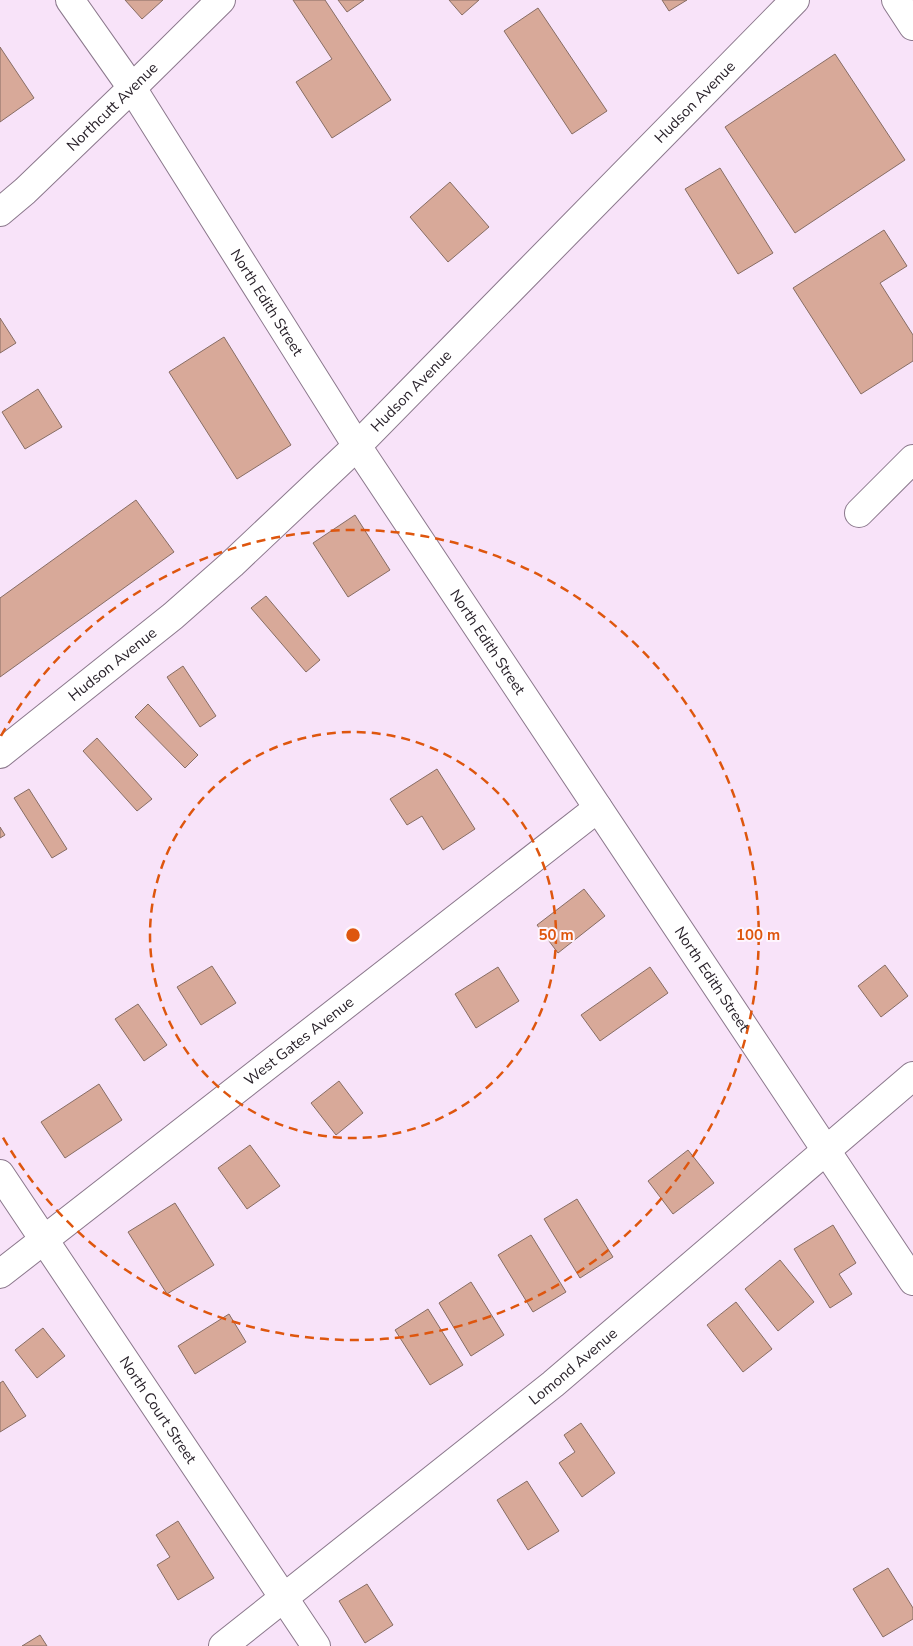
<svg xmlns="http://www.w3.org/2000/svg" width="913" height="1646" font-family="'Nunito Sans',sans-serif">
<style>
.building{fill:#d8a999;stroke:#876d64}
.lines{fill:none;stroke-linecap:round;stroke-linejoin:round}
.minor-casing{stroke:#8b788c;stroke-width:30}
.minor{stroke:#fff;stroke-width:28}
.ring{fill:none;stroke:#de560e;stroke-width:2.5;stroke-dasharray:9 6}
.labels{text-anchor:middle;stroke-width:4;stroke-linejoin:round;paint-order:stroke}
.street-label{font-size:15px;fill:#2a232b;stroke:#fef5fe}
.centre{fill:#de560e;stroke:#fef5fe;stroke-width:2.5}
.ring-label{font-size:15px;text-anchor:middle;font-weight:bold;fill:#de560e;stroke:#fef5fe;stroke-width:4;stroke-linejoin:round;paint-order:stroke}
</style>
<rect width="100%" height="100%" fill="#f8e3f9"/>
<path class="building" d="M125 0H163L142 19Z
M293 0H325L391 100 332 138 296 82 332 59Z
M338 0H364L347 12Z
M449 0H479L462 15Z
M662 0H687L669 11Z
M538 8 607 111 572 134 504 31Z
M0 47 34 98 0 122Z
M835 54 905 160 795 233 725 127Z
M720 168 773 253 738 274 685 189Z
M450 182 489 227 448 262 410 217Z
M884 230 907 266 880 283 913 335V361L861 394 793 288Z
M0 318 16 343 0 353Z
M224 337 291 445 237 479 169 372Z
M38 389 62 427 25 449 2 412Z
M136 500 174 552 0 677V598Z
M355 515 390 570 348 597 313 543Z
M266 596 320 660 306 672 251 608Z
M183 666 216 716 200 727 167 677Z
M148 704 198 755 185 768 135 717Z
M97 738 152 799 137 811 83 751Z
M437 769 475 829 443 850 422 816 407 825 390 799Z
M29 789 67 849 52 858 14 798Z
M0 827 5 835 0 838Z
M584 889 605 916 558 953 537 925Z
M885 965 908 996 881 1017 858 986Z
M212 966 236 1003 201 1025 177 987Z
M498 967 519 1001 476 1028 455 994Z
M650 967 668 993 600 1041 581 1015Z
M138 1004 167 1045 144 1061 115 1019Z
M339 1081 363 1113 336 1135 311 1103Z
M99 1084 122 1120 65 1158 41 1122Z
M250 1145 280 1186 247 1209 218 1168Z
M688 1150 714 1183 673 1214 648 1181Z
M577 1199 613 1257 580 1278 544 1219Z
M175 1203 214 1265 167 1294 128 1232Z
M833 1225 856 1263 839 1274 852 1294 830 1308 794 1249Z
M531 1235 566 1292 533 1312 498 1255Z
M780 1260 814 1302 778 1331 745 1289Z
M471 1282 504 1335 471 1356 439 1303Z
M736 1302 772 1349 743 1372 707 1325Z
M428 1309 463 1365 430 1385 395 1330Z
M229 1314 246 1342 195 1374 178 1346Z
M43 1328 65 1356 37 1378 15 1350Z
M3 1381 26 1416 0 1432V1383Z
M581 1423 615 1473 582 1497 559 1463 575 1452 564 1435Z
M527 1481 559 1531 528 1550 497 1500Z
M178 1521 214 1578 178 1600 157 1565 170 1557 156 1535Z
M888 1568 913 1608V1619L883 1637 853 1589Z
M367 1584 393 1625 365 1643 339 1601Z
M40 1635 47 1646H22Z"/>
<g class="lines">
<defs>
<g id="minor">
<path id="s1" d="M70 0 132 88 357 446 913 1281"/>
<path d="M896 0 913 26"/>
<path id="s2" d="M0 212 25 191 132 88 221 0"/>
<path d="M859 513 913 459"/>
<path id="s3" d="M0 754 173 616 232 564 357 446 795 0"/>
<path id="s4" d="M0 1174 316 1646"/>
<path id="s5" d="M0 1274 598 808"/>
<path id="s6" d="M223 1646 553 1384 913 1076"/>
</g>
</defs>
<use href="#minor" class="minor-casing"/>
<use href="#minor" class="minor"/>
</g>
<g class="ring">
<circle cx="353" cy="935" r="203"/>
<path d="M1 736A405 405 0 1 1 1 1134"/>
</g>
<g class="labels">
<g class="street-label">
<text dy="5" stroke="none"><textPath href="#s3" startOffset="954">Hudson Avenue</textPath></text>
<text dy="5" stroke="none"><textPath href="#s2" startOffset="154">Northcutt Avenue</textPath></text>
<text dy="5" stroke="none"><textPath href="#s1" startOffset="361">North Edith Street</textPath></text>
<text dy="5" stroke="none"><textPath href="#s3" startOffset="549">Hudson Avenue</textPath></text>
<text dy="5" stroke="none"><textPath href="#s1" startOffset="766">North Edith Street</textPath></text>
<text dy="5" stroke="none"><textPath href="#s3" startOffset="144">Hudson Avenue</textPath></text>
<text dy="5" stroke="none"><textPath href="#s1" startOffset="1171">North Edith Street</textPath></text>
<text dy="5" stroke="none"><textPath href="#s5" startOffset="379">West Gates Avenue</textPath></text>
<text dy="5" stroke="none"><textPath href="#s6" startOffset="448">Lomond Avenue</textPath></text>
<text dy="5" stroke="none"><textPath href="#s4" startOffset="284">North Court Street</textPath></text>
</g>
</g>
<circle cx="353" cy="935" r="8" class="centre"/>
<g class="ring-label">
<text x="556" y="940">50 m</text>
<text x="758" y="940">100 m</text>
</g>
</svg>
